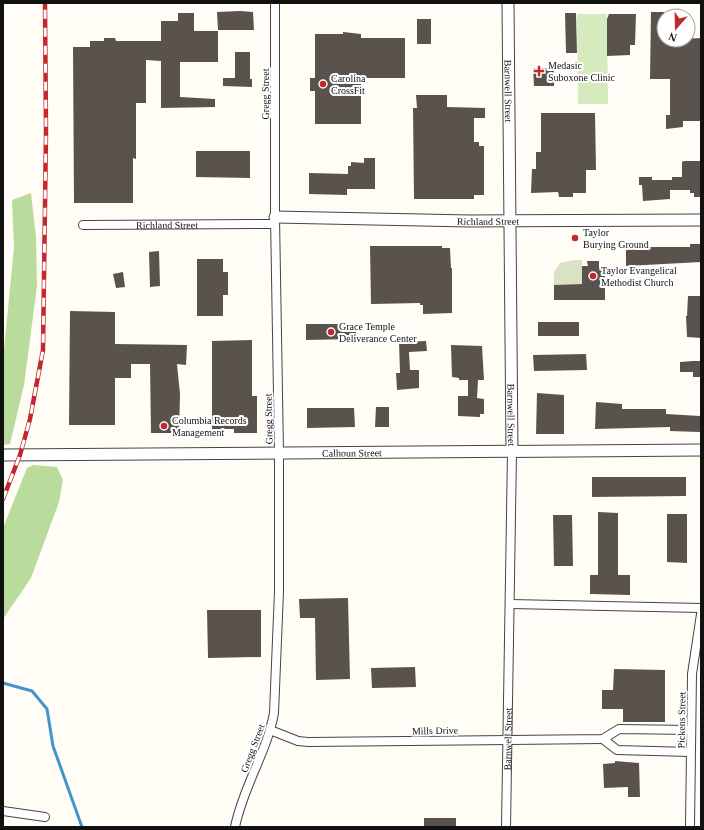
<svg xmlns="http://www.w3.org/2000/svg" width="704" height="830" font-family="'Times New Roman',serif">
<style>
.green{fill:#d5ebbd}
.forest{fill:#b9dc9c}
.cemetery{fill:#d9e3c4}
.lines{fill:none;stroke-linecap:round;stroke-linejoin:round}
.stream{stroke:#3f96cf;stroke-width:3}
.building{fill:#5a524d}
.minor-casing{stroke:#444;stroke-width:10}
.tertiary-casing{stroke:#444;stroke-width:13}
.minor{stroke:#fff;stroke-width:8}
.tertiary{stroke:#fff;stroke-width:11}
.rail-casing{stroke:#c4262e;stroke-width:4.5}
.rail{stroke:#fff;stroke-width:3;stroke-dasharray:9;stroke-linecap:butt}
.poi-dot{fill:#c4262e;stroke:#fff;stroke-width:1.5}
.labels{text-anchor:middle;stroke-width:4;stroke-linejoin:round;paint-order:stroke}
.poi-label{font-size:10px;fill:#111;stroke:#fff;text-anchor:start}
.street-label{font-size:10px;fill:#111;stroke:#fff}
</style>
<rect width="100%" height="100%" fill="#fffdf5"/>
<path class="green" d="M577 14H607L608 104H578Z"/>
<path class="forest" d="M31 193 36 237 37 286 24 385 10 444 3 445V360L14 247 12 200Z
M33 465 57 467 63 480 59 502 31 578 3 619V528L27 468Z"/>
<path class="cemetery" d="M574 260H582V284L554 285V272L560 263Z"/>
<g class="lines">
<path class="stream" d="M3 683 32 691 47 709 53 746 82 827"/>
</g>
<path class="building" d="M240 11 253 12 254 30H218L217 12Z
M651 12H664V40L701 38V121H683V127L666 129V115H670V79H650Z
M178 13H194V31H218V62H180V97L215 99V107L161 108V61L146 60V103H136V159L133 158V203H74L73 47H90V41H104V38H115L116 41H161V21H178Z
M565 13H576L577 53H566Z
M609 14H636L635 45H630V55L607 56V19Z
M417 19H431V44H417Z
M343 32 361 34V38H405V78H361V124H315V91H310V78H315V34H343Z
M235 52H250V79H252V87L223 86V78H235Z
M533 68H554V86H534Z
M416 95H447V107L485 108V118H474V142H479V146H484V195H474V199H414L413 108H417Z
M541 113H595L596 170H586V193H573V197H559L558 192 531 193 532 169H536V152H541Z
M196 151H250V178L196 177Z
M364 158H375V189H347V195L309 194V173L348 174V166H351V162L364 163Z
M684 161H701V197H694V193H690V190H670V199L643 201 642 185H639V177H652V180H672V177H682V162Z
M690 244H701V262L626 266V247H690Z
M370 246H442V248H450L451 268H452V313L423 314V305H420V303L371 304Z
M159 251 160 286 150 287 149 252Z
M197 259H223V272H228V295H223V316H197Z
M587 261H599V267L605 266V300H554V285L582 284V266H588Z
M123 272 125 287 116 288 113 274Z
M688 296H701V338L687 337 686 316H687Z
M70 311 115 312V344L187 345 186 365 177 364 180 394 179 433H151L150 364H131V378H115V425H69Z
M538 322H579V336H538Z
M306 324H356V339L306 340Z
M252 340V396H257V433H234V429H212V341Z
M426 341 427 351 409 352 410 370H419V388L397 390 396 373H400L399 342Z
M451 345 482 346 484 380H478L477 398 484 399V414H480V417L458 416V396H468V380H459V378L452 377Z
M586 354 587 370 534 371 533 355Z
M693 361H701V377H693V372H680V362Z
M537 393 564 395V434H536Z
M596 402 622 404V409H666V414L700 416V432L670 431V427L595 429Z
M376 407H389V427H375Z
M307 408H354L355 427 307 428Z
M592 477H686V496L592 497Z
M598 512 618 513V575H630V595L590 594V575H598Z
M667 514H687V563L667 562Z
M553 515H572L573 566H554Z
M348 598 350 679 316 680 315 618H300L299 599Z
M207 610H261V657L208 658Z
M415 667 416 687 372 688 371 668Z
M614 669 665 670V722H623V709H602V690H613Z
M615 761 639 763 640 797H628V787L604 788 603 764 615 763Z
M424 818H456V827H424Z"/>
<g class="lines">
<defs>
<g id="minor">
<path id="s1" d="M83 225 275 224"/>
<path d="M510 604 701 608"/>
<path d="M270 730 298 741 308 742 603 739 619 729 691 730"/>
<path d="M603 739 617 750 690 752"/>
<path d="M3 811 45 817"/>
<path d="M235 827C243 787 267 752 274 713L279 591V453L275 217V3"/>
<path id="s2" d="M506 827 512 452"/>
<path d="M690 827 692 674 701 614"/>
</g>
<g id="tertiary">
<path id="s3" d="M508 3 512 452"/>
<path id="s4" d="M275 217 470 221 701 220"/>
<path id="s5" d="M3 455 701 450"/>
</g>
</defs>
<use href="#minor" class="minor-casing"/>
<use href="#tertiary" class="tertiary-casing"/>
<use href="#minor" class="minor"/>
<use href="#tertiary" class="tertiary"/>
<defs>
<path id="rail" d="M3 499 20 455 30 419 43 350 46 132 45 3"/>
</defs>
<use href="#rail" class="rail-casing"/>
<use href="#rail" class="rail"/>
</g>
<g class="poi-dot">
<path d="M537 65h4v4h4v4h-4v4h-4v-4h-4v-4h4z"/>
<circle cx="323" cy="84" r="4"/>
<circle cx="575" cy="238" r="4"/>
<circle cx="593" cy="276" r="4"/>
<circle cx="331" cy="332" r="4"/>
<circle cx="164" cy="426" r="4"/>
</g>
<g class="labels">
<g class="poi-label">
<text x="548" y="69">Medasic<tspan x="548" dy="12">Suboxone Clinic</tspan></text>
<text x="331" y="82">Carolina<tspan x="331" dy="12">CrossFit</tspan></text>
<text x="583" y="236">Taylor<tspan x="583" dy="12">Burying Ground</tspan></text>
<text x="601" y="274">Taylor Evangelical<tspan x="601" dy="12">Methodist Church</tspan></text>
<text x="339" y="330">Grace Temple<tspan x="339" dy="12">Deliverance Center</tspan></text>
<text x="172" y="424">Columbia Records<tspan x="172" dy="12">Management</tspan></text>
</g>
<g class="street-label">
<text dy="4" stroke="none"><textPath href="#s3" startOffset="88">Barnwell Street</textPath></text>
<text transform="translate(265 94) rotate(-90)" y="4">Gregg Street</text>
<text dy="4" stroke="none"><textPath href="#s4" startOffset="213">Richland Street</textPath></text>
<text dy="4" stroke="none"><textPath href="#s1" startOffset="84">Richland Street</textPath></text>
<text dy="4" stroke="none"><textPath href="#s3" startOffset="412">Barnwell Street</textPath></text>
<text transform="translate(268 419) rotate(-91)" y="4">Gregg Street</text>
<text dy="4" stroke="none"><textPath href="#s5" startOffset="349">Calhoun Street</textPath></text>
<text transform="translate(681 720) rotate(-89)" y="4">Pickens Street</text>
<text transform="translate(435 730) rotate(-1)" y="4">Mills Drive</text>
<text dy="4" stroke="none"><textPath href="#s2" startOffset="88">Barnwell Street</textPath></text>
<text transform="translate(252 748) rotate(-69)" y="4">Gregg Street</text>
</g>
</g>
<rect width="704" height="830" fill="none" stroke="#111111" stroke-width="8"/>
<g transform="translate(676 28) rotate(200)"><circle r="19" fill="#ffffff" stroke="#a0a0a0"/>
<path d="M0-3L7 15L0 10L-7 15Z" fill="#c4262e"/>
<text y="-6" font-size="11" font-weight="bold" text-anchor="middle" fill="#111111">N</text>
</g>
</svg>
